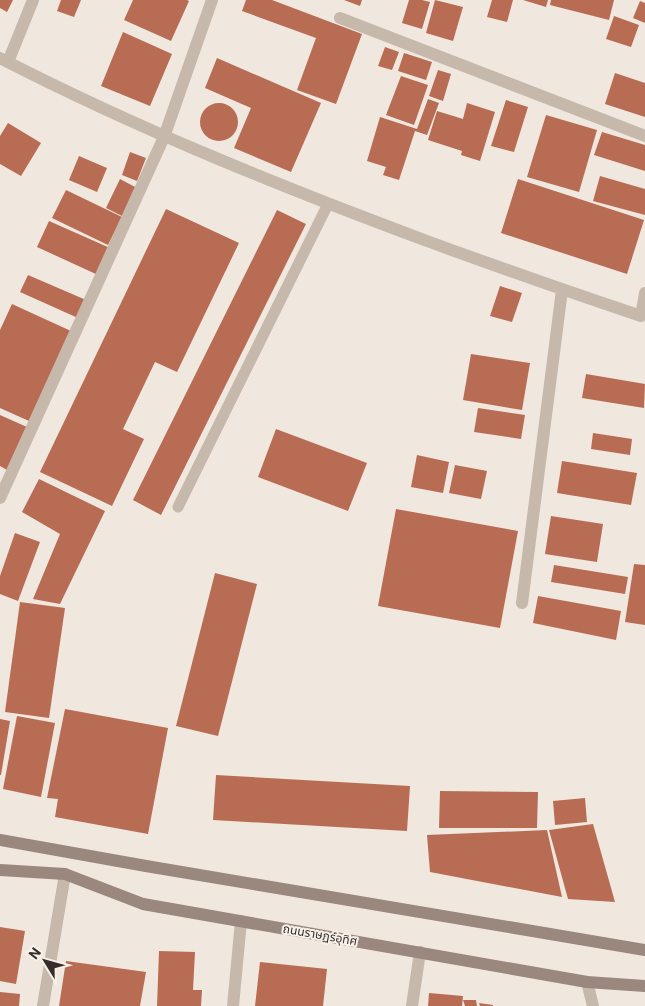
<svg xmlns="http://www.w3.org/2000/svg" width="645" height="1006" font-family="Roboto,'Noto Sans Thai',sans-serif">
<style>
.building{fill:#b86c54}
.lines{fill:none;stroke-linecap:round;stroke-linejoin:round}
.lane{stroke:#c6b8ab;stroke-width:11}
.street{stroke:#c6b8ab;stroke-width:12}
.secondary{stroke:#9a877d;stroke-width:12}
.labels{text-anchor:middle;stroke-width:4;stroke-linejoin:round;paint-order:stroke}
.street-label{font-size:12px;fill:#352d29;stroke:#f8f1ea}
</style>
<rect width="100%" height="100%" fill="#f0e7de"/>
<path class="building" d="M0 0H13L7 12 0 8Z
M61 0H81L74 17 57 11Z
M133 0H187L189 1 171 41 124 20Z
M246 0H272L362 34 336 104 297 90 316 38 242 11Z
M344 0H362L360 6Z
M409 0H422L430 2 422 29 402 23Z
M435 0 463 7 453 41 426 33Z
M492 0H513L507 22 487 17Z
M523 0H548L546 7Z
M551 0H614L609 20 550 5Z
M640 1 645 3V23L633 18Z
M614 16 639 25 631 47 606 39Z
M123 32 172 54 150 106 101 86Z
M385 47 399 52 392 70 378 66Z
M404 53 432 62 426 80 398 71Z
M217 58 321 103 291 172 234 148 251 108 205 88Z
M438 70 451 74 443 101 429 96Z
M615 73 645 83V117L605 104Z
M401 76 428 85 414 125 386 115Z
M428 99 439 103 427 135 415 131 399 180 383 175 386 167 367 161 380 117 417 129Z
M506 100 528 107 514 152 491 146Z
M200 122a19 19 0 1 1 38 0a19 19 0 1 1-38 0Z
M467 103 495 112 480 161 461 155 462 151 428 140 437 111 463 119Z
M546 115 597 130 579 192 527 177Z
M8 123 41 143 21 176 0 164V136Z
M602 132 645 145V171L594 155Z
M130 152 146 158 137 181 122 175Z
M79 156 107 168 97 192 69 180Z
M600 176 645 189V215L593 201Z
M120 179 137 188 122 216 106 208Z
M518 179 644 220 627 274 501 233Z
M66 190 122 217 108 245 52 218Z
M166 209 239 243 177 372 155 362 123 429 144 439 112 506 40 472Z
M277 210 306 224 161 515 133 500Z
M49 221 110 248 98 275 37 247Z
M28 275 86 300 78 318 20 292Z
M500 286 522 293 512 322 490 316Z
M12 304 71 331 29 421 0 408V330Z
M471 354 530 363 522 410 463 400Z
M586 374 645 384 644 408 582 398Z
M478 408 525 415 521 439 474 432Z
M0 415 27 427 7 470 0 466Z
M276 429 367 463 348 511 258 477Z
M593 433 632 439 630 455 591 449Z
M417 455 449 462 443 493 411 487Z
M562 461 637 473 631 505 557 493Z
M455 465 487 471 481 499 449 493Z
M39 479 105 511 60 604 33 599 60 534 22 512Z
M396 509 518 531 500 628 378 606Z
M551 516 603 524 597 562 545 554Z
M15 533 40 542 18 601 0 594V576Z
M634 564 645 565V625L625 622Z
M554 565 628 577 625 594 551 582Z
M215 573 257 584 218 736 176 726Z
M538 596 621 611 616 640 533 623Z
M20 602 65 608 49 718 5 712Z
M65 709 168 728 148 834 55 817 58 799 47 798Z
M17 716 55 723 41 797 3 789Z
M0 719 10 721 1 775H0Z
M216 775 410 786 407 831 213 820Z
M440 791 538 792 537 828H439Z
M585 798 587 822 555 825 553 801Z
M593 824 615 902 568 899 549 830Z
M547 830 562 897 430 872 427 835Z
M0 927 25 931 16 984 0 981Z
M159 951 195 952 193 990H202L201 1006H157Z
M66 961 146 972 140 1006H59Z
M260 962 327 969 323 1006H255Z
M0 992 20 994 19 1006H0Z
M429 993 463 996 462 1006H428Z
M463 1000H476L477 1006H465Z
M479 1003 493 1005V1006H480Z"/>
<g class="lines">
<path class="lane" d="M178 507 328 204"/>
<path class="street" d="M340 18 645 136
M0 58C138 129 282 187 427 241 498 267 569 292 641 316L645 293
M8 62 33 0
M0 498 164 137 212 0
M522 603 562 290
M587 982 593 1006
M43 1006 65 874
M233 1006 241 921
M412 1006 420 952"/>
<path class="secondary" d="M0 840 146 866 645 950
M0 870 65 874 143 904 587 982 645 986"/>
</g>
<g class="labels">
<g class="street-label">
<text transform="translate(320 935) rotate(10)" y="4">ถนนราษฏร์อุทิศ</text>
</g>
</g>
<g transform="translate(45 961) rotate(307)" stroke="#f8f1ea" stroke-width="4" paint-order="stroke">
<path d="M0-4L9 19L0 12L-9 19Z" fill="#352d29"/>
<text y="-8" font-size="14" font-weight="bold" text-anchor="middle" fill="#352d29">N</text>
</g>
</svg>
